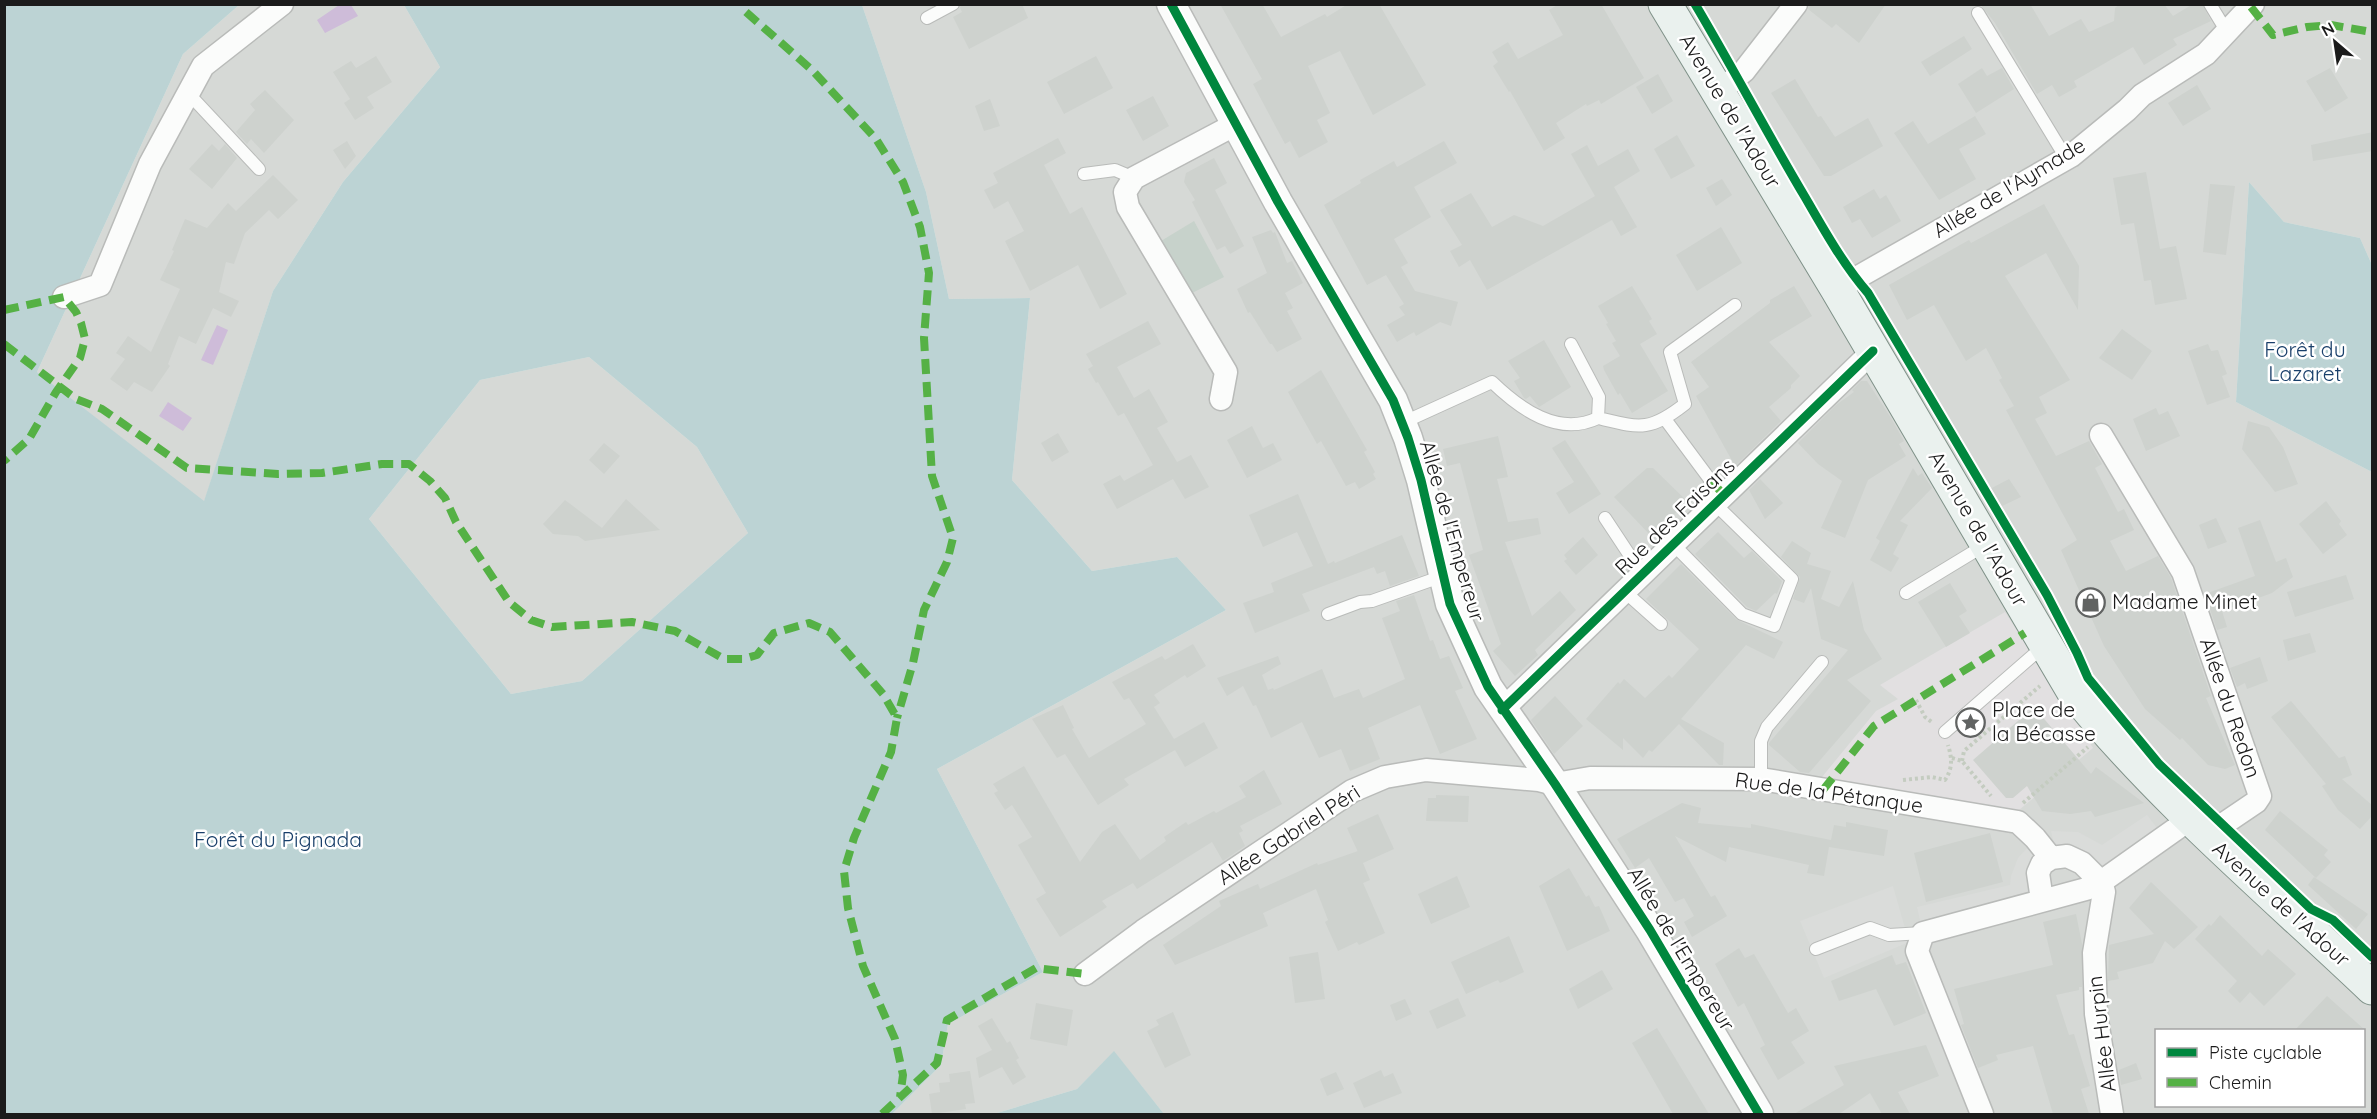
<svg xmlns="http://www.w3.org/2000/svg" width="2377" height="1119" font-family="Quicksand,sans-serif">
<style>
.residential{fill:#d6d9d6;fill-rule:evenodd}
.construction{fill:#c7d2cb}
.forest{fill:#bcd3d4;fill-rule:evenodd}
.parking{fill:#dadcda}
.plaza{fill:#e2e0e1}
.water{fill:#cebcd9}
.building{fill:#ced2ce}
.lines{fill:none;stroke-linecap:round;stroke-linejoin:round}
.service-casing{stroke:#b9bbb9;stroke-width:14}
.minor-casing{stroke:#b9bbb9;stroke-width:25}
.tertiary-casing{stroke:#b9bbb9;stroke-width:31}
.secondary-casing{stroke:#7f9188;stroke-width:35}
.path{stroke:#c4ccc0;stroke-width:4;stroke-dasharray:3 3;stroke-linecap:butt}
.service{stroke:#fbfcfb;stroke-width:12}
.minor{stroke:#fbfcfb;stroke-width:22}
.tertiary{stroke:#fbfcfb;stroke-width:28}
.secondary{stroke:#eaf1ee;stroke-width:33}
.quiet{stroke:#55b145;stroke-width:8;stroke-dasharray:15 8;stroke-linecap:butt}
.cycleway-casing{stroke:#fff;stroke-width:13}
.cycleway{stroke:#00873e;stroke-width:9}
.labels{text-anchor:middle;stroke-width:5;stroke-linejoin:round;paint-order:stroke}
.street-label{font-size:21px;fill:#1b1b1b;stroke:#fff}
.park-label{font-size:21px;fill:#193f6a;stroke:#fff}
.poi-label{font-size:21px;fill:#1b1b1b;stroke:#fff;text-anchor:start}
</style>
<rect width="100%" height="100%" fill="#e4eae5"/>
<path class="residential" d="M239 5H404L440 67 343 182 273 291 204 502 37 372 183 54Z
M862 5H2372V265L2360 238 2284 222 2249 182 2236 402 2372 472V1114H1164L1114 1052 1077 1089 994 1114H892L941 1065 948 1024 1043 972 937 769 1226 610 1177 557 1092 571 1012 480 1030 298 949 299 926 192ZM2156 1030H2364V1106H2156Z
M589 357 697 447 748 533 582 681 511 694 369 519 480 380Z"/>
<path class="construction" d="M1194 221 1224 277 1192 293 1161 241Z"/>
<path class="forest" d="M5 5H239L183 54 37 372 204 501 273 291 343 182 440 67 404 5H862L926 192 949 299 1030 298 1012 480 1092 571 1177 557 1226 610 937 769 1043 972 948 1024 941 1065 892 1114H5ZM589 357 697 447 748 533 582 681 511 694 369 519 480 380Z
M2249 182 2284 222 2360 238 2372 265V472L2236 402Z
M1114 1051 1164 1114H994L1077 1089Z"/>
<path class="parking" d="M2147 815 2164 837 2101 882 2057 857 2051 831 2078 832 2102 845Z
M2030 845 2045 862 2042 900 1923 933 1917 907 2010 885 2011 876 2018 858Z
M1893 886 1909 942 1824 978 1800 921Z"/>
<path class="plaza" d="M2005 612 2093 748 2019 810 2009 814 1822 777 1876 711 1898 699 1880 685Z"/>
<path class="water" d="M339 5H351L358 16 325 33 317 20Z
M217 325 228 330 213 365 201 360Z
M168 402 192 418 183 431 159 416Z"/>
<path class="building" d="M961 4H1022L1028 18 969 49 953 17 962 12 960 8Z
M1220 4H1262L1281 37 1325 14 1327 17 1348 4H1379L1426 85 1373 115 1340 51 1308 66 1330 113 1317 120 1328 142 1299 158 1290 141 1285 144 1253 84 1262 79Z
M1559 4H1601L1644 78 1601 104 1599 100 1587 106 1586 104 1556 123 1565 138 1544 151 1510 91 1509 92 1493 66 1498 62 1492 52 1508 42 1518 59 1563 35 1549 10Z
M1809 4H1886L1859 43 1836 24 1832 28 1808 9Z
M1980 4H2030L2049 36 2081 19 2089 32 2114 21 2115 8 2120 4H2164L2173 16 2193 4H2202L2211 21 2173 39 2177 45 2144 65 2133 47 2074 81 2077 87 2059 97 2052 85 2037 94 1995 23Z
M1964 36 1972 49 1930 76 1921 62Z
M376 56 392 82 367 97 374 108 355 120 344 103 350 99 333 72 351 61 356 68Z
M1096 56 1113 88 1064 114 1047 82Z
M1982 68 1987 76 2002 68 2014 89 1976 113 1958 84Z
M2330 68 2348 98 2325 112 2306 81Z
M1658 74 1673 101 1652 114 1636 87Z
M1795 79 1818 117 1821 116 1835 137 1868 118 1883 146 1831 176H1824L1771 93Z
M2197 85 2211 109 2183 126 2168 103Z
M265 90 294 120 264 153 251 139 247 144 236 132 255 110 250 104Z
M1153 96 1169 126 1143 141 1126 110Z
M990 99 1000 126 984 131 975 106Z
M1975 116 1986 134 1959 149 1976 179 1939 200 1894 133 1913 121 1928 144Z
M2373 132V151L2313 161 2311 145Z
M1677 135 1695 166 1671 179 1654 149Z
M1058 138 1066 153 1044 165 1070 214 1082 207 1127 294 1100 309 1078 265 1030 291 1005 241 1024 231 1008 201 994 209 984 190 998 183 993 173Z
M347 141 356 156 345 169 333 150Z
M1444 141 1457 163 1414 187 1431 217 1394 239 1408 263 1401 267 1415 291 1458 302 1451 326 1440 322 1416 336 1414 332 1397 342 1387 325 1405 315 1399 307 1404 304 1386 275 1367 285 1324 205 1361 183 1360 180 1394 161 1397 167Z
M212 144 219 151 225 144 237 158 212 189 189 169Z
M1587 145 1598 166 1628 149 1640 171 1614 187 1637 227 1621 236 1612 220 1487 290 1470 260 1459 267 1450 251 1462 245 1440 210 1471 193 1492 227 1514 215 1543 226 1595 196 1571 154Z
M1214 158 1227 183 1215 190 1244 246 1230 254 1225 246 1217 250 1192 202 1195 200 1184 182 1186 173Z
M2146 172 2160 249 2176 246 2187 299 2155 305 2151 280 2144 281 2134 223 2121 225 2113 178Z
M273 175 298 200 278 219 269 210 245 233 234 264 226 262 219 292 239 301 231 317 213 308 196 344 179 336 168 364 170 366 152 392 134 382 127 391 110 379 125 359 116 353 128 336 151 352 180 289 160 280 174 251 172 250 185 219 207 228 228 203 236 211Z
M1722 179 1732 195 1716 206 1706 188Z
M2210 184 2235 186 2226 255 2203 252Z
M1874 189 1880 199 1886 195 1901 221 1872 238 1860 219 1852 223 1843 207Z
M2044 204 2079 266 2078 310 2046 253 2005 276 2070 380 2039 397 2047 413 2035 419 2056 456 2089 441 2102 464 2095 468 2118 512 2124 509 2134 530 2110 541 2126 571 2158 556 2171 578 2211 696 2206 698 2235 765 2225 769 2208 765 2182 738 2180 740 2145 709 2104 646 2061 550 2077 540 2006 410 2014 406 1999 380 2002 378 1986 348 1966 361 1934 305 1907 320 1889 285 1969 240 1971 243Z
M1721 227 1742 263 1697 291 1676 255Z
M1271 230 1273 233 1275 232 1287 263 1292 261 1303 283 1285 293 1293 308 1287 311 1302 339 1277 352 1272 344H1270L1250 312 1248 313 1237 289 1267 273 1252 237Z
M1632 286 1652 319 1649 321 1657 334 1640 344 1668 391 1632 413 1620 393 1618 395 1604 370 1603 366 1620 356 1612 343 1616 341 1606 324 1608 323 1598 306Z
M1794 286 1812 316 1769 342 1800 376 1791 385V388L1769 407 1781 421 1735 466 1696 396 1709 387 1691 362 1770 303V300Z
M1148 321 1161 344 1117 367 1134 398 1149 389 1168 422 1157 428 1177 462 1191 455 1209 487 1185 499 1173 479 1117 509 1103 484 1120 475 1124 481 1153 465 1124 413 1118 416 1098 382 1096 383 1088 369 1093 366 1086 354Z
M2122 329 2152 351 2132 380 2099 358Z
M1544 340 1571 387 1539 407 1530 396 1526 399 1524 398 1514 381 1520 378 1508 361Z
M2208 344 2211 351 2218 350 2227 374 2222 376 2230 397 2207 405 2188 351Z
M1321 370 1367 450 1364 452 1375 472 1373 474 1376 479 1359 489 1355 482 1346 486 1321 441 1317 444 1288 392Z
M1861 381H1867L1891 418 1904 441 1899 444 1906 456 1868 480 1845 538 1821 528 1842 481 1818 464 1798 443 1836 405 1854 392 1852 390Z
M2156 408 2159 415 2168 411 2180 436 2146 451 2133 419Z
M2248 421 2269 427 2283 447 2298 484 2275 492 2242 449Z
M1252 426 1263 448 1273 443 1282 460 1247 478 1227 440Z
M1058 433 1069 452 1052 462 1041 443Z
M1498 436 1508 477 1497 479 1508 522 1538 518 1541 534 1505 542 1532 616 1560 591 1576 610 1535 650 1538 655 1515 676 1493 651 1501 644 1469 555 1483 550 1460 463 1447 466 1443 449Z
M1565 440 1601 494 1569 514 1556 493 1574 482 1552 448Z
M604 443 620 456 604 474 589 460Z
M1647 468H1653L1688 502 1650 535 1614 497Z
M1913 468 1918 476 1922 473 1932 488 1900 521 1908 525 1893 554 1899 558 1891 572 1870 560 1880 541 1876 538Z
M1760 479 1783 503 1765 519 1749 490Z
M2009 479 2021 497 2000 507 1990 489Z
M1298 494 1328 564 1334 561 1335 563 1402 535 1419 576 1390 586 1385 571 1377 574 1374 567 1302 594 1310 611 1255 633 1243 603 1274 592 1271 583 1313 566 1297 532 1263 547 1249 515Z
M626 499 660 530 585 541 578 536 553 534 543 524 565 500 602 528Z
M2326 501 2341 521 2339 524 2347 535 2323 554 2299 524Z
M2216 518 2227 542 2208 549 2199 525Z
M2260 520 2276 562 2286 558 2293 577 2272 593 2222 611 2227 627 2217 630 2205 594 2255 576 2238 528Z
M1718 532 1744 558 1752 551 1782 581 1777 594 1775 593 1756 611 1747 607 1695 554Z
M1583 537 1598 555 1576 575 1564 561 1567 559 1564 555Z
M1792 541 1811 553 1807 564 1831 571 1821 599 1839 607 1853 581 1864 630 1882 659 1847 680 1871 701 1809 773 1800 772 1769 745V743L1848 650 1821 639 1811 588 1804 603 1793 599 1800 577 1781 557Z
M1681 564 1737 620 1783 642 1774 659 1746 645 1681 719 1724 743 1723 765H1719L1679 724 1652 752 1649 750 1643 758 1623 738V750L1586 719 1618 682 1620 684 1624 679 1645 698 1669 675 1672 678 1699 649 1646 599Z
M2346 575 2354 599 2295 617 2287 592Z
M1950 583 1967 611 1959 616 1970 633 1946 647 1918 602Z
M1414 595 1430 641 1433 640 1440 659 1449 656 1463 688 1455 691 1477 739 1440 754 1420 705 1368 728 1380 759 1350 771 1341 749 1319 758 1302 722 1271 738 1256 705 1253 706 1243 686 1227 696 1217 678 1278 656 1281 664 1262 675 1268 690 1273 688 1274 690 1322 669 1334 698 1359 689 1363 698 1405 679 1382 618 1400 611 1396 601Z
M2310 633 2316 652 2288 661 2283 640Z
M1193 644 1206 666 1187 678 1185 675 1154 695 1160 703 1154 707 1174 739 1204 722 1218 748 1185 767 1175 750 1124 779 1129 785 1098 805 1065 754 1057 758 1032 719 1063 705 1074 728 1072 729 1089 758 1146 724 1129 698 1124 700 1112 682 1162 656 1165 660Z
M2260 657 2268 681 2247 689 2245 683 2237 687 2230 668Z
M1555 696 1583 726 1554 754 1531 720Z
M2291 701 2339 758 2345 756 2352 775 2342 779 2373 806V815L2360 829 2338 810 2322 786 2326 784 2271 717Z
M2034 707 2091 774 2096 767 2144 803 2095 817 2091 811 2070 814 2042 811 2027 786 2013 798H2006L1973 760Z
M1024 766 1080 862 1102 832 1115 824 1140 860 1166 841 1164 837 1186 822 1188 825 1214 811 1216 813 1246 797 1239 786 1264 770 1282 804 1240 826 1243 831 1239 833 1245 846 1223 861 1212 842 1137 889 1133 883 1102 901 1107 907 1060 937 1036 899 1046 893 1018 845 1032 837 1012 805 1005 810 994 793 998 791 993 784Z
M1436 795 1469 796 1468 822 1426 821 1428 798H1436Z
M1682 803 1701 808 1698 823 1751 828V824L1831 840 1834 825 1846 827V822L1888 830 1884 856 1829 847 1824 876 1807 873 1809 865 1729 847 1726 862 1675 836 1711 897 1715 895 1727 916 1692 937 1684 922 1694 916 1684 898 1675 902 1649 858 1635 868 1617 839Z
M2280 811 2328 850 2324 855 2331 862 2316 878 2265 830Z
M1378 814 1394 849 1363 863 1347 828Z
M1990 833 2003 882 1926 902 1914 853Z
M1358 851 1370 880 1363 883 1385 933 1359 945 1357 942 1338 951 1325 922 1328 920 1316 889 1263 913 1268 926 1175 965 1163 945 1221 906 1219 901 1258 884 1260 889 1317 863 1318 865Z
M1569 868 1586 897 1589 895 1595 907 1599 906 1610 931 1567 951 1539 886Z
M1457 876 1470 907 1431 924 1418 894Z
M2314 877 2368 914 2356 929 2308 885Z
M2151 882 2198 927 2174 949 2165 941 2153 963 2117 972 2119 979 2108 981 2109 945 2154 934 2129 908Z
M2076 914 2082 944V987H2079V990L2056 995 2069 1035 2074 1034 2090 1086 2081 1089 2089 1114H2053L2033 1046 1996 1055 1998 1060 1978 1068 1961 1025 1964 1024 1954 989 2053 965 2043 922Z
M2220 915 2262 956 2268 949 2296 974 2264 1006 2250 992 2240 1003 2228 991 2237 981 2195 939 2209 924 2211 926Z
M1509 936 1524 972 1500 983 1498 980 1466 994 1451 962Z
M1739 948 1745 958 1754 954 1788 1013 1796 1008 1809 1031 1791 1042 1805 1063 1778 1080 1760 1048 1765 1045 1744 1003 1738 1007 1715 964Z
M1318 952 1325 999 1295 1003 1289 957Z
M1892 955 1896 965 1906 962 1926 1013 1894 1026 1876 989 1839 1001 1831 981Z
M1602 970 1613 989 1578 1009 1569 989Z
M2327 996 2365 1030H2295Z
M1458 998 1466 1016 1437 1029 1429 1011Z
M1405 999 1412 1014 1396 1021 1390 1005Z
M1036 1003 1073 1010 1067 1046 1030 1039Z
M1173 1012 1191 1055 1165 1068 1147 1031 1159 1025 1156 1020Z
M992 1018 1007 1043 1010 1041 1019 1058 1016 1060 1026 1077 1013 1085 1002 1067 979 1078 976 1058 992 1050 978 1026Z
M1657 1028 1680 1066 1709 1114H1673L1632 1043Z
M1926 1045 1939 1076 1898 1092 1910 1114H1882L1870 1093 1839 1114H1794L1844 1085 1834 1066Z
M2136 1063 2142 1079 2121 1085 2119 1070Z
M1381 1070 1384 1077 1393 1073 1402 1093 1364 1108 1353 1083Z
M970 1071 975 1103 965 1104 966 1109 932 1114 929 1094 940 1092 939 1083 950 1082 949 1074Z
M1336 1072 1344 1089 1327 1096 1320 1079Z"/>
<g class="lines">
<defs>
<path id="service" d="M2210 4 2227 32
M1978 13 2066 158
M927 18 953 4
M188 93 259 169
M1084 174 1115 170 1134 178
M1598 418C1640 428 1649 432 1685 404L1670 352 1735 305
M1665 419 1711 481
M1402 423 1492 382C1520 409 1558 437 1598 418L1599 397 1571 344
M1605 518 1642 574
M1673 544 1742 614 1774 626 1792 579 1715 504
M1624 591 1661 624
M1906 593 1985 545
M1328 614 1360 602 1372 601 1443 576
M1945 732 2045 645
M1761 779V741L1767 727 1822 662
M1816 949 1870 928 1889 935 1923 933"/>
<path id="minor" d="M1718 92 1744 71 1796 4
M1837 289 2071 156 2127 110 2142 95 2206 54 2253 4
M64 297 100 285 150 164 203 66 282 4
M1221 399 1226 372 1128 207 1125 192 1134 178 1236 124
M2101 435 2183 572 2260 796 2256 802 2222 825 2210 839
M1502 710 1873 351
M2042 900 2038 873 2042 864 2051 858 2067 856 2082 863 2101 882 2104 892 2094 953 2096 1014 2112 1114
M1085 974 1143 931 1352 791 1385 777 1426 770 1539 780 1555 784 1590 778 1761 779 2018 822 2035 838 2051 858
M1982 1114 1917 951 1923 933 2086 889 2101 882 2190 819"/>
<path id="tertiary" d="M1171 4 1278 202 1393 400 1408 438 1421 480 1450 604 1488 687 1555 784 1650 930 1759 1114"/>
<path id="secondary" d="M1665 4 1837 289 2073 691C2162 801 2270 891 2372 988"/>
</defs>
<use href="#service" class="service-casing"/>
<use href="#minor" class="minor-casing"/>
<use href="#tertiary" class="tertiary-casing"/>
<use href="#secondary" class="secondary-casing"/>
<path class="path" d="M1916 700 1925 717 1933 723
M1952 758 1962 761 1991 796
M1962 761 1964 751 2040 686
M1903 780 1932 777 1945 780C1953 768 1952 758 1948 745
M2023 803 2088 747"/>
<use href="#service" class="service"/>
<use href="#minor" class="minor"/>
<use href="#tertiary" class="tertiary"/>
<use href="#secondary" class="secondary"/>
<path class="quiet" d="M2251 7 2273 35 2307 27 2331 25 2372 32
M746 12 812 70 876 139 903 182 920 227 929 273 924 338 932 476 953 538 947 562 924 610 913 663 897 718
M4 310 64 297 76 312 81 323 85 339 80 358 56 392 29 439 4 461
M4 344 76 399 102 409 187 468 278 474 322 473 382 464H409L430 481 445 498 456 522 509 602 531 620 552 627 632 622 675 631 724 659H743L757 655 774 633 809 623 830 632 883 694 897 718 891 752 854 838 844 871 848 908 863 966 895 1039 903 1075 900 1097
M1711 481 1724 495
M1823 790 1874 726 2025 633
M882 1114 937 1063 947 1020 1036 968 1085 974"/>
<defs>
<path id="cycleway" d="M1171 4 1278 202 1393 400 1408 438 1421 480 1450 604 1488 687 1555 784 1650 930 1759 1114
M1695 4C1733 68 1767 133 1805 197 1824 230 1843 264 1868 293L2047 595 2077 653 2088 678 2159 764 2311 909 2333 920 2372 957
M1502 710 1873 351"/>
</defs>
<use href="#cycleway" class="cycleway-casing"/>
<use href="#cycleway" class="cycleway"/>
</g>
<defs>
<symbol id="shop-ring" viewBox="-11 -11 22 22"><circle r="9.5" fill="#fff" stroke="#616362" stroke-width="1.5"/><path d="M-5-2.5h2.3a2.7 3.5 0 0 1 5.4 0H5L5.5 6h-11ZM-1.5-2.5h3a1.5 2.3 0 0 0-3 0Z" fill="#616362"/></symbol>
<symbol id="sight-ring" viewBox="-11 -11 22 22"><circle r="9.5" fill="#fff" stroke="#616362" stroke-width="1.5"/><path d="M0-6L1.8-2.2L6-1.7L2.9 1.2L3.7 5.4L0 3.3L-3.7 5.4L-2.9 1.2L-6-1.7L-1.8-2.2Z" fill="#616362"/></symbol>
</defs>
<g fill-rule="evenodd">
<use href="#shop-ring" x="2074" y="586" width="33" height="33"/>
<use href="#sight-ring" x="1954" y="706" width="33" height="33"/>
</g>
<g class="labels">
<g class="street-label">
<text transform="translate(1730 111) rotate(59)" y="7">Avenue de l'Adour</text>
<text transform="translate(2009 188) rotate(-31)" y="7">Allée de l'Aymade</text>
<text transform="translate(1675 517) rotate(-44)" y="7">Rue des Faisans</text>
<text transform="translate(1978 529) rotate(60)" y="7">Avenue de l'Adour</text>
<text transform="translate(1452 531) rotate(74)" y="7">Allée de l'Empereur</text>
<text transform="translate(2230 708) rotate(71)" y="7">Allée du Redon</text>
<text transform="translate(1829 793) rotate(8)" y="7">Rue de la Pétanque</text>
<text transform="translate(1289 835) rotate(-33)" y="7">Allée Gabriel Péri</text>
<text transform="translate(2281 904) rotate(42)" y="7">Avenue de l'Adour</text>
<text transform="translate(1681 949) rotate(59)" y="7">Allée de l'Empereur</text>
<text transform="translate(2102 1034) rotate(-97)" y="7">Allée Hurpin</text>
</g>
<g class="park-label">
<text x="2305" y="357">Forêt du<tspan x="2305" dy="24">Lazaret</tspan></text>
<text x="278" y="847">Forêt du Pignada</text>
</g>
<g class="poi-label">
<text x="2112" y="609">Madame Minet</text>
<text x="1992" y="717">Place de<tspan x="1992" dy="24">la Bécasse</tspan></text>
</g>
</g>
<rect width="2377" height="1119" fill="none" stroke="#1b1b1b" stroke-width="12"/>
<rect x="2155" y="1029" width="210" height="78" fill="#ffffff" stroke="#a4a4a4" stroke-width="1.5"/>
<rect x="2167" y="1048" width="30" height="9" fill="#00873e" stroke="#a4a4a4" stroke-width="1.5"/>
<text x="2209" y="1059" font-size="18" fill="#1b1b1b">Piste cyclable</text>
<rect x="2167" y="1078" width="30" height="9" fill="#55b145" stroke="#a4a4a4" stroke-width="1.5"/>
<text x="2209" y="1089" font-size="18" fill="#1b1b1b">Chemin</text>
<g transform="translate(2335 42) rotate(331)" stroke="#ffffff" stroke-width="4.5" paint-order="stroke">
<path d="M0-4.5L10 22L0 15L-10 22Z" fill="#1b1b1b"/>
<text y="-9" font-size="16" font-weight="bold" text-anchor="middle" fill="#1b1b1b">N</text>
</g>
</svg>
